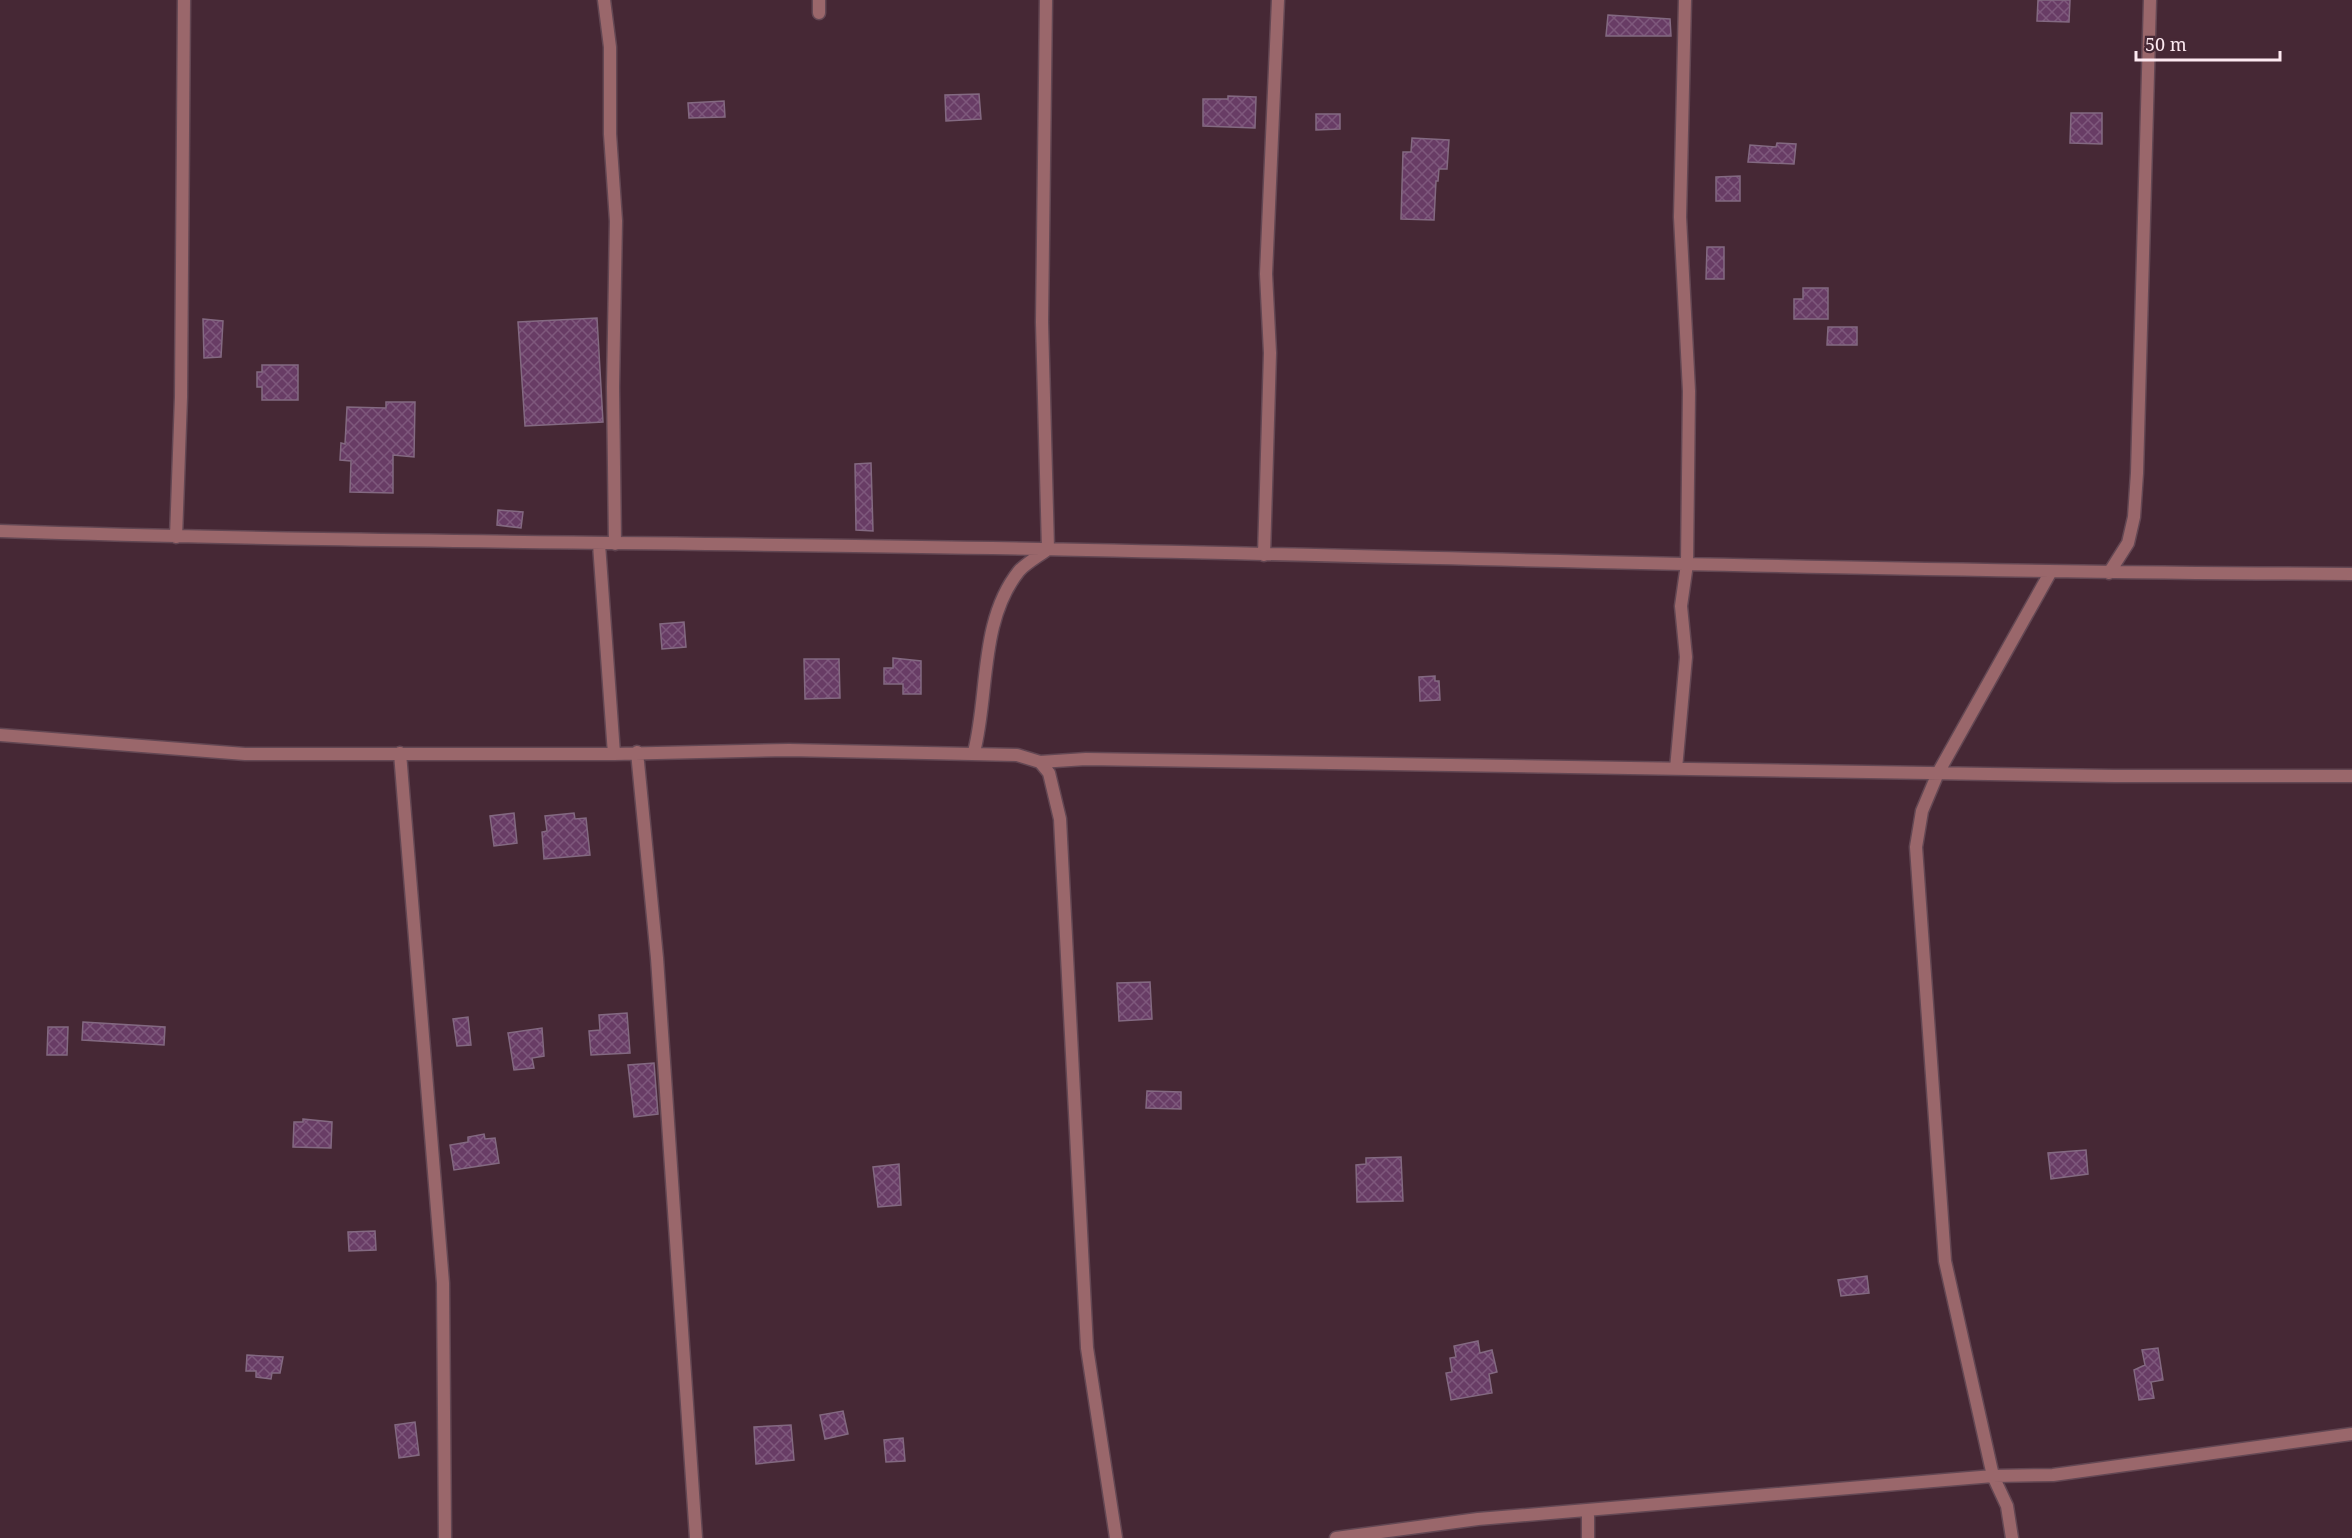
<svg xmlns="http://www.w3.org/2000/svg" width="2352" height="1538" font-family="'Noto Serif',serif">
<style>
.building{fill:url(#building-cross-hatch);stroke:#836981;stroke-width:1.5}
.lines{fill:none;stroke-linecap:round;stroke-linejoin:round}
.minor-casing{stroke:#634753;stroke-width:15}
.minor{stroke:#9a676b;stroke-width:12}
</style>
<defs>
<pattern id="building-cross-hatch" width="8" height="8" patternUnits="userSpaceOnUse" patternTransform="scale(1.5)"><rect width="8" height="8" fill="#683c65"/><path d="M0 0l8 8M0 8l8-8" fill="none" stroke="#7e587c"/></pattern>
</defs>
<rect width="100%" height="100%" fill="#462835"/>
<path class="building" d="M2038 0H2070L2069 22 2037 21Z
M1608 15 1670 19 1671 36H1606Z
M979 94 981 119 946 121 945 95Z
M1228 96 1256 97 1255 128 1203 126V99H1228Z
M724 101 725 117 689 118 688 103Z
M2071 113H2102V144L2070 143Z
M1316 114H1340V129L1316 130Z
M1412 138 1449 140 1447 169H1439L1438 181H1436L1434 220 1401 219 1403 152H1411Z
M1777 143 1796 144 1794 164 1748 162 1750 145 1776 147Z
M1740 176V201H1716V177Z
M1707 247H1724V279H1706Z
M1803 288H1828V319H1794V299H1803Z
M597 318 603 422 525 426 518 322Z
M203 319 223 321 221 357 204 358Z
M1828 327H1857V345H1827Z
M262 365H298V400H262V387H257V372H262Z
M386 402H415L414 457 393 455V493L350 492 351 461 340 460 341 443 345 444 347 407 386 408Z
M871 463 873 531 856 530 855 464Z
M498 510 523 512 521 528 497 525Z
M684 622 686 647 662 649 660 624Z
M893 658 921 661V694H903V684H884V668H893Z
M804 659H839L840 698 805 699Z
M1435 676V681H1439L1440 700 1420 701 1419 677Z
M514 813 517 843 494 846 490 816Z
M574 813 575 819 586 818 590 855 544 859 542 832 547 831 545 816Z
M1150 982 1152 1019 1119 1021 1117 983Z
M627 1013 630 1053 591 1055 589 1031 600 1030 599 1015Z
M468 1017 471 1045 457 1046 453 1019Z
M83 1022 165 1027 164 1045 82 1040Z
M48 1027H68L67 1055H47Z
M542 1028 544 1056 532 1058 534 1068 514 1070 508 1033Z
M654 1063 658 1114 634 1117 628 1065Z
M1147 1091 1181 1092V1109L1146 1108Z
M303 1119 332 1122 331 1148 293 1147 294 1122H303Z
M484 1134 485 1139 495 1138 499 1163 454 1170 450 1145 468 1142V1137Z
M2086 1150 2088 1174 2051 1179 2048 1153Z
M1401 1157 1403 1201 1357 1202 1356 1165 1366 1164V1158Z
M899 1164 901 1205 878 1207 873 1167Z
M375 1231 376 1250 349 1251 348 1232Z
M1867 1276 1869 1293 1841 1296 1838 1280Z
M1478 1341 1480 1353 1492 1350 1497 1372 1489 1374 1492 1393 1451 1400 1446 1373 1452 1372 1450 1358 1456 1357 1454 1346Z
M2158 1348 2163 1380 2151 1382 2154 1398 2139 1400 2134 1370 2145 1365 2142 1350Z
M247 1355 283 1357 280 1373H272L271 1379 256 1377V1371H246Z
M843 1411 848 1434 825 1439 820 1415Z
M415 1422 419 1455 399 1458 395 1425Z
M791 1425 794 1460 756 1464 754 1427Z
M903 1438 905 1461 886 1462 884 1440Z"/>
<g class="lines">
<defs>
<path id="minor" d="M604 0 610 47V134L616 221 613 387 615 544
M819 13V0
M0 531C347 543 693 542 1040 549 1477 558 1915 572 2352 574
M176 537 181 397 184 0
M599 544 614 754
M1264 555 1270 353 1266 274 1278 0
M2109 573 2128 543 2134 517 2137 473 2150 0
M0 735 245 754H614L789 750 1017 755 1040 762 1049 773 1060 819 1087 1348 1116 1538
M637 752 657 958 696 1538
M974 752C989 694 979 621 1019 571 1026 563 1039 556 1048 549L1042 322 1046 0
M400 753 443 1283 445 1538
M1040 762 1086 759 2114 776H2352
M1676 769 1686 657 1681 606 1687 564 1689 391 1680 217 1685 0
M1336 1538 1478 1519 1993 1476 2053 1475 2352 1434
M1588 1538V1511
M2012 1538 2007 1506 1993 1476 1945 1261 1916 847 1922 811 1938 773 2050 573"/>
</defs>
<use href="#minor" class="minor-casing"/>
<use href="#minor" class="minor"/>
</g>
<path d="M2136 51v9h144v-9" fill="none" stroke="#fde9f1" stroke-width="3"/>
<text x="2145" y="51" font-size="18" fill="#fde9f1" stroke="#462835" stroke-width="4.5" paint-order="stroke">50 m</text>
</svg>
